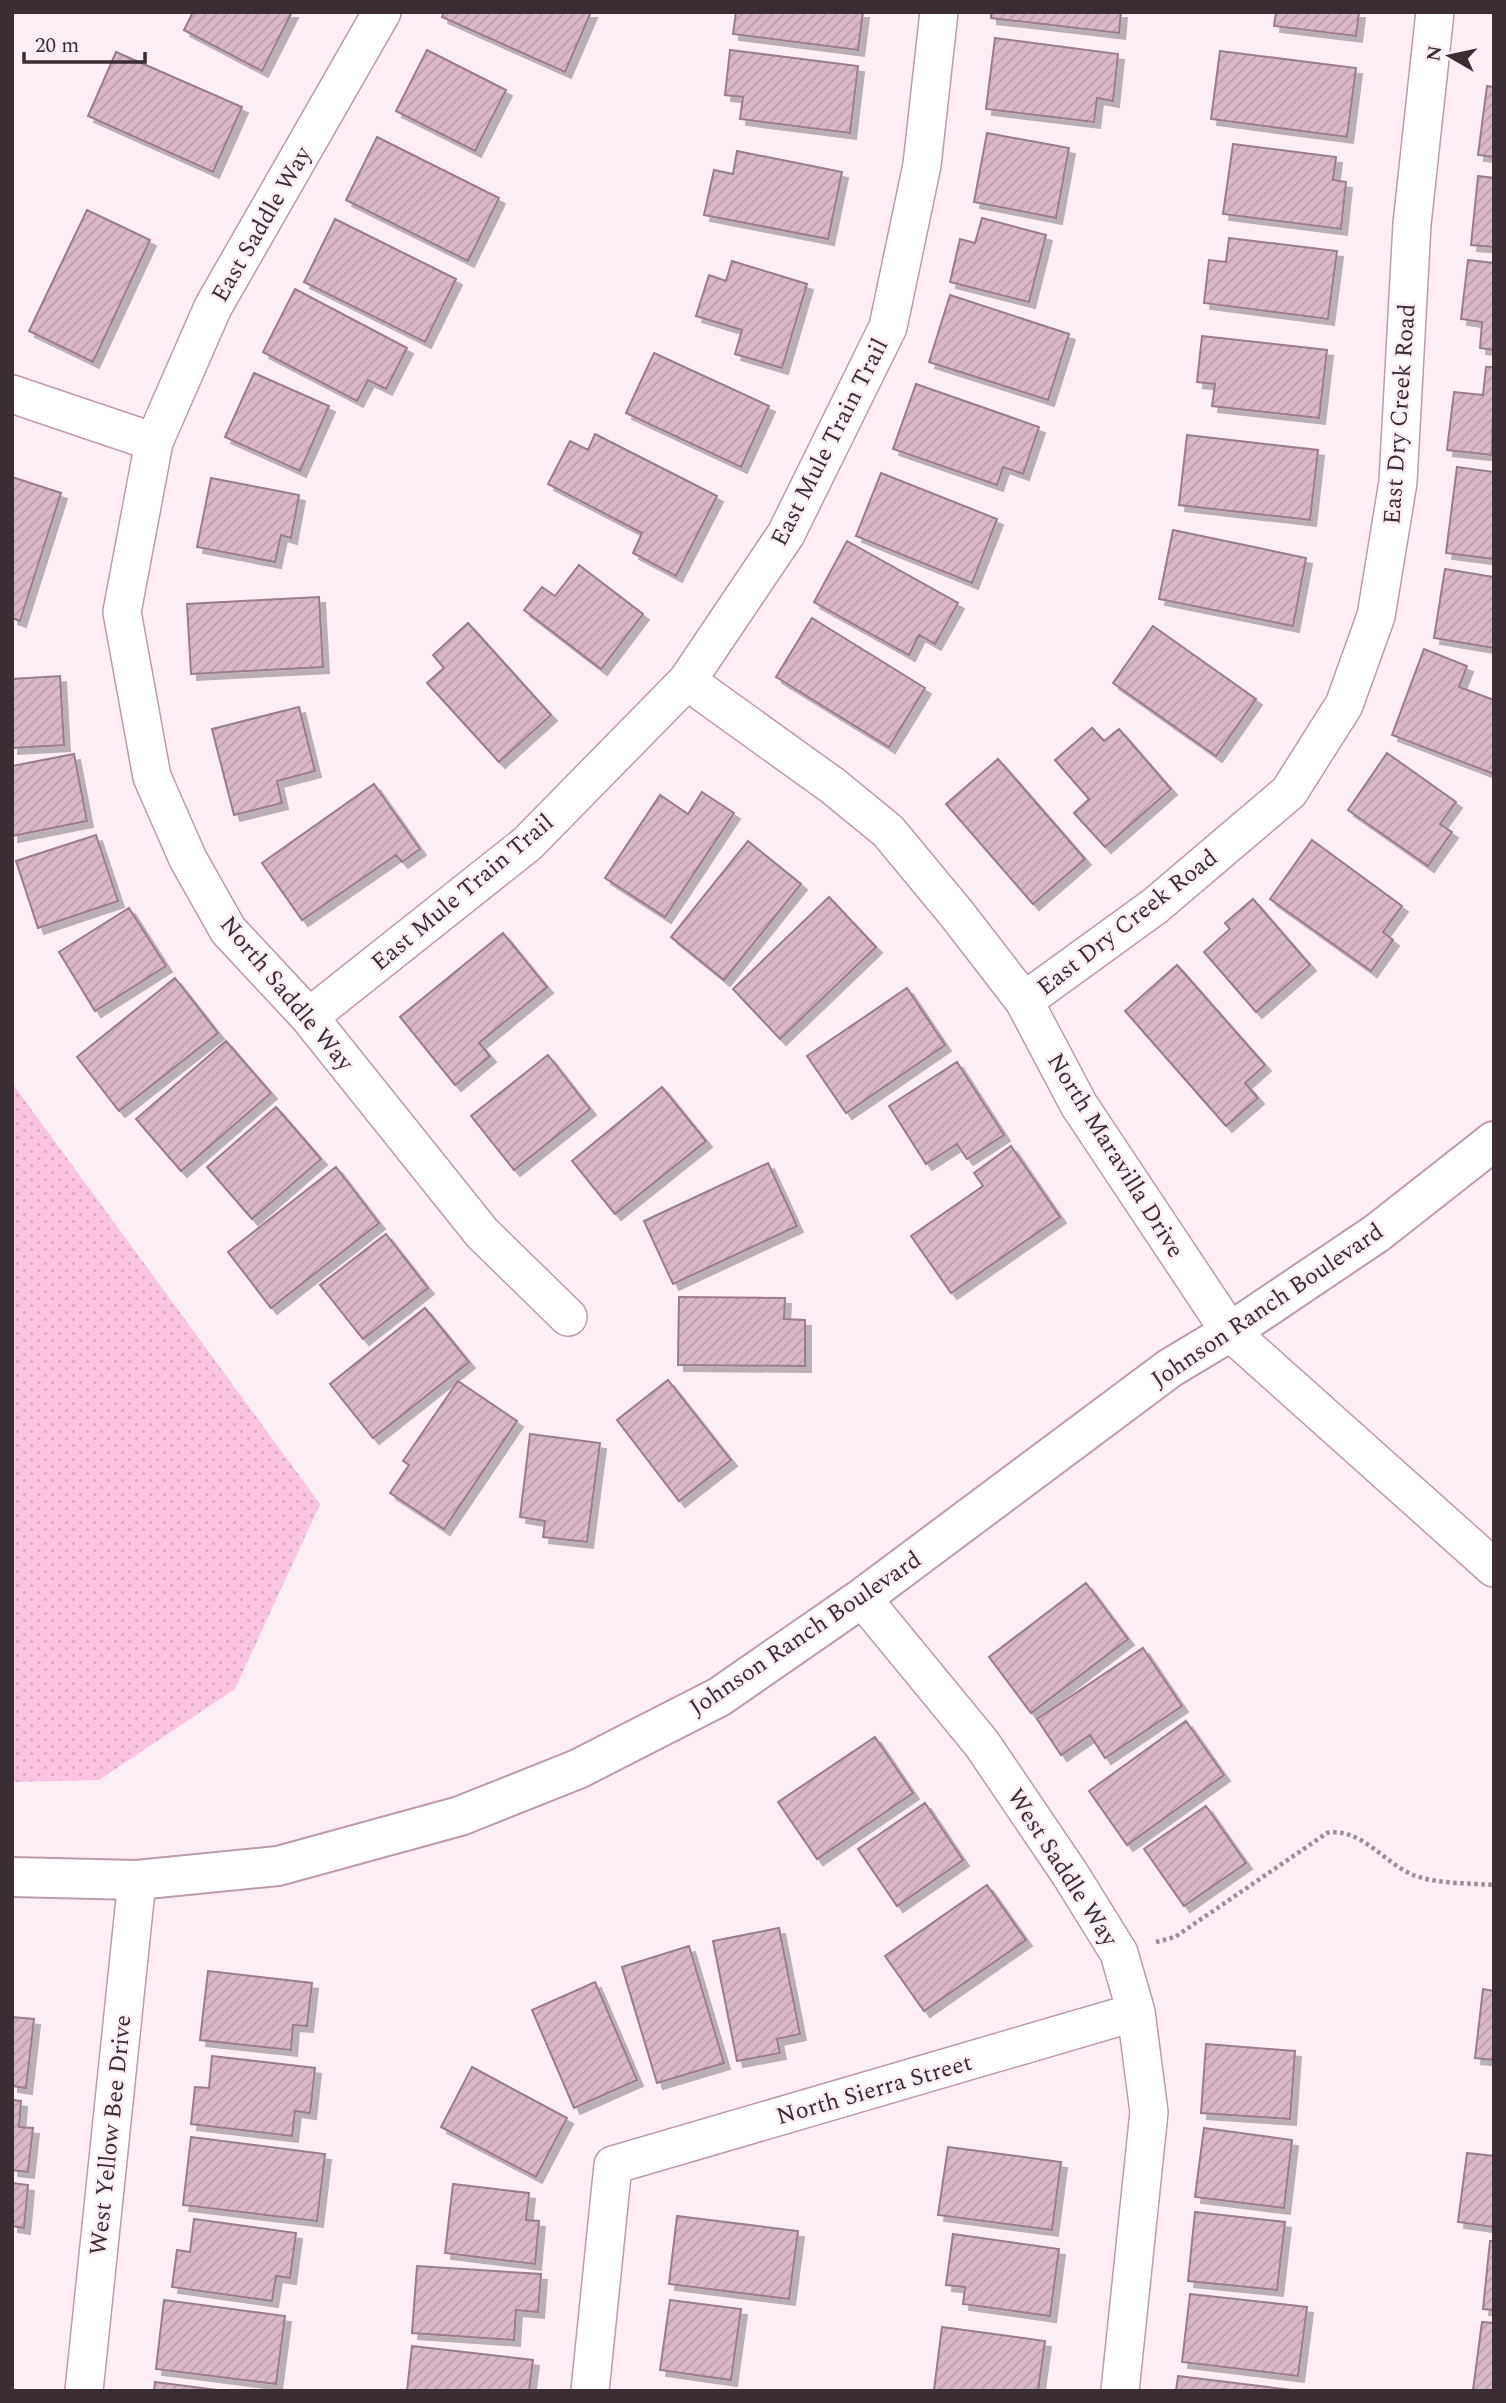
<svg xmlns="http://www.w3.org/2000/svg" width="1506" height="2403" font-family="Spectral,serif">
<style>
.grass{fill:url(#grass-dots)}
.building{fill:url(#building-hatch);stroke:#9b7c8c;stroke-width:2;filter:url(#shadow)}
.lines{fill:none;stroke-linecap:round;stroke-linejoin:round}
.minor-casing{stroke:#bc9bac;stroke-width:40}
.tertiary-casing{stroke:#bc9bac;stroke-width:42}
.path{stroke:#9c8e95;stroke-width:4.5;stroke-dasharray:3.5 3.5;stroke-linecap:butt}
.minor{stroke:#fff;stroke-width:37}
.tertiary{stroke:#fff;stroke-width:38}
.labels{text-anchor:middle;stroke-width:5;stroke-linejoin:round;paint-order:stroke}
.street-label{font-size:24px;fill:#3a2d34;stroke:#fdeef5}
</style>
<defs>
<pattern id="grass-dots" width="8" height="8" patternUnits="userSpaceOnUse" patternTransform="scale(1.75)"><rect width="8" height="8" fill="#fbc4e1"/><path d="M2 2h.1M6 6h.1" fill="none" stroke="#d8a9c2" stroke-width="1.8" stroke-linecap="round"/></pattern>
<pattern id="building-hatch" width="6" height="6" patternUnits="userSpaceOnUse" patternTransform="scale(1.75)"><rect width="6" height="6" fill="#d9b8c9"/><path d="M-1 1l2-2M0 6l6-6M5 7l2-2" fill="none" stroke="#bb9ead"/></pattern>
<filter id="shadow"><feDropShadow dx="6" dy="6" stdDeviation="0" flood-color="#0004"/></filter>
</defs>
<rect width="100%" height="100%" fill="#fdeef5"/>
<path class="grass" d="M12 1083 320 1504 235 1689 99 1780 12 1782Z"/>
<path class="building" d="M193 12H292L262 71 184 30Z
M444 12H591L565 72 442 17Z
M736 12H863L858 50 733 34Z
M991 12H1121L1119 33 991 18Z
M1276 12H1359L1356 36 1274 26Z
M995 38 1118 54 1113 101 1097 98 1094 122 986 109Z
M427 50 506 90 475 151 396 111Z
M730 50 858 66 850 133 740 119 743 97 725 95Z
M1220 51 1356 68 1347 137 1211 119Z
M116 52 242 107 213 172 88 116Z
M1487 86 1494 87V157L1478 155Z
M987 133 1069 148 1056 218 974 202Z
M377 137 499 198 468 261 346 200Z
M1233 144 1336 157 1333 180 1346 182 1341 229 1223 214Z
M737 151 842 172 828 239 704 215 714 170 733 174Z
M1478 176 1494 178V247L1471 245Z
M87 210 150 240 93 362 29 331Z
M982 218 1046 235 1029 302 950 282 960 239 975 243Z
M335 219 456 279 425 342 304 282Z
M1229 238 1337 251 1328 319 1204 303 1209 260 1226 262Z
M1468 260 1494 263V350L1480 348 1482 322 1461 319Z
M732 261 807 284 782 368 735 354 742 330 696 316 709 275 726 281Z
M295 289 407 348 386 389 368 380 357 401 263 352Z
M950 295 1069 334 1048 400 929 362Z
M1202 336 1327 350 1319 418 1212 406 1215 384 1197 382Z
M654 353 769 406 741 467 626 413Z
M1486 367H1494L1492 455 1447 450 1454 392 1483 395Z
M254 373 329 406 300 471 225 437Z
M916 384 1039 427 1023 474 1003 467 997 485 893 449Z
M595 434 717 496 676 576 633 553 642 533 548 484 570 441 588 450Z
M1187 435 1318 450 1310 520 1179 505Z
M1457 467 1494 472V559L1446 553Z
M881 473 997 519 972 583 856 536Z
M12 477 61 493 20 621 12 618Z
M211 478 299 495 291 538 281 535 275 562 197 547Z
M1173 530 1306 558 1293 626 1159 599Z
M847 541 958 603 935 644 919 635 909 655 814 602Z
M579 565 643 614 601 669 524 610 542 587 555 596Z
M1445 569 1494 577V648L1434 638Z
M319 597 323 667 191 674 187 604Z
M812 618 925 688 889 747 776 677Z
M468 623 551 715 499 762 427 683 444 668 433 655Z
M1153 626 1256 699 1216 756 1113 683Z
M1424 649 1467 666 1459 687 1494 700V774L1392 735Z
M60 676 64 745 12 748V679Z
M299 707 315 771 277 781 282 803 234 815 212 729Z
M1092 728 1104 741 1119 729 1171 789 1105 847 1074 813 1089 799 1055 760Z
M1387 753 1456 802 1440 824 1452 832 1428 866 1348 810Z
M74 754 87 821 12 836V766Z
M998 759 1085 859 1033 904 946 804Z
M374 784 420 849 402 862 396 855 302 920 262 863Z
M702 792 734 813 665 917 605 878 660 795 688 814Z
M96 835 118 901 38 928 16 861Z
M1312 840 1402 906 1383 932 1393 940 1371 971 1270 899Z
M748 841 801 884 724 980 671 937Z
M829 897 876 947 780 1039 733 989Z
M1253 899 1310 965 1256 1012 1204 952 1230 929 1225 923Z
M129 908 166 966 95 1011 59 952Z
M503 933 547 987 479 1043 490 1056 455 1085 400 1017Z
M1177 965 1265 1065 1245 1083 1258 1098 1226 1126 1125 1011Z
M175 978 218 1033 119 1111 77 1057Z
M907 988 945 1045 846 1113 807 1056Z
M226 1041 271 1093 181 1171 136 1119Z
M548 1055 590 1109 514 1170 471 1116Z
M957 1062 1004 1135 967 1159 957 1144 926 1164 889 1106Z
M662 1087 706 1141 615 1214 572 1161Z
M276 1107 321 1159 252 1219 207 1167Z
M1011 1146 1060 1217 951 1293 911 1236 983 1186 974 1173Z
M768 1163 797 1226 673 1284 644 1221Z
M336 1167 379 1223 271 1308 228 1252Z
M386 1234 428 1288 363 1339 320 1285Z
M679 1297 785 1298 784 1319 805 1320V1366L678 1365Z
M425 1308 469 1362 373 1438 330 1384Z
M668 1380 731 1460 679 1501 617 1420Z
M458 1381 517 1421 444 1529 390 1493 409 1465 403 1461Z
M530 1434 600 1443 587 1542 543 1537 545 1521 520 1517Z
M1086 1583 1128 1639 1031 1713 989 1657Z
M1143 1648 1182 1706 1105 1758 1090 1735 1061 1755 1037 1719Z
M1186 1721 1224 1775 1127 1845 1089 1791Z
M875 1737 913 1793 817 1859 778 1802Z
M925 1803 963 1860 897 1906 858 1849Z
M1206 1806 1246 1863 1184 1906 1144 1849Z
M987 1885 1026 1940 924 2011 885 1956Z
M779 1928 800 2034 777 2039 780 2053 737 2061 713 1941Z
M689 1946 724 2063 657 2083 622 1967Z
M208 1971 312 1983 307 2026 293 2025 291 2050 200 2040Z
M595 1982 637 2080 574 2108 532 2010Z
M1483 1989 1494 1991V2060L1475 2058Z
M12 2017 34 2019 26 2088 12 2086Z
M1206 2044 1295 2051 1290 2119 1201 2113Z
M212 2056 315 2068 310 2113 295 2111 292 2136 191 2124 195 2087 209 2088Z
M472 2067 567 2118 536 2177 441 2127Z
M12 2100 21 2101 19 2127 33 2128 28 2172 12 2170Z
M1204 2128 1292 2140 1284 2208 1195 2197Z
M191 2137 325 2154 317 2221 183 2205Z
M948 2147 1061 2162 1052 2230 938 2215Z
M1467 2153 1494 2156V2227L1458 2222Z
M12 2183 28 2185 24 2228 12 2226Z
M453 2184 529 2193 526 2220 539 2221 535 2264 445 2253Z
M1195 2212 1285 2222 1277 2290 1188 2281Z
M677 2216 798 2231 789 2299 669 2284Z
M194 2219 296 2233 290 2278 276 2276 272 2301 172 2287 177 2250 190 2252Z
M953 2234 1059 2249 1050 2316 963 2304 965 2287 946 2285Z
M1490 2241H1494V2310L1483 2309Z
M417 2266 541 2274 538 2312 516 2310 514 2340 412 2333Z
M1190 2294 1307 2307 1298 2376 1182 2362Z
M164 2300 285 2316 276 2384 156 2369Z
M670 2300 741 2309 731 2380 660 2370Z
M1482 2322 1494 2323V2391L1473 2390Z
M942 2327 1045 2341 1038 2391 934 2390Z
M412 2346 533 2360 529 2391H407Z
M1178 2376 1300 2391H1176Z
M155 2382 225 2391H154Z"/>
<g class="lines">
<defs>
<path id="minor" d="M382 12 213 307 154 442 122 612 152 777 188 859 228 930 309 1017 482 1233 568 1317
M12 394 154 442
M687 681 833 786 888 831 956 913 1024 1001 1079 1105 1230 1332 1494 1568
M1024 1001 1155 906 1289 792 1344 705 1376 616 1398 482 1412 224 1435 12
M309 1017 527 844 687 681 786 534 888 327 922 165 939 12
M862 1598 982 1744 1070 1874 1119 1953 1136 2012 1149 2112 1120 2391
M84 2391 137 1880
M590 2391 613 2165 1136 2012"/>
<path id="tertiary" d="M12 1877 137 1880 278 1866 460 1816 578 1769 719 1697 862 1598 1170 1368 1230 1332 1377 1233 1494 1141"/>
</defs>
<use href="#minor" class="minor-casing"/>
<use href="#tertiary" class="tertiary-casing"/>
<path class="path" d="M1156 1942 1175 1937 1327 1833C1361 1827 1384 1863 1413 1875 1437 1884 1468 1883 1494 1885"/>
<use href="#minor" class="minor"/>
<use href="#tertiary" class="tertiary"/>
</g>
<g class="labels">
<g class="street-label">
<text transform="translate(261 224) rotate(-60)" y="8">East Saddle Way</text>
<text transform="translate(1399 414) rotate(-86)" y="8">East Dry Creek Road</text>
<text transform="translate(829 442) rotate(-63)" y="8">East Mule Train Trail</text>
<text transform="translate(462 892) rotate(-40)" y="8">East Mule Train Trail</text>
<text transform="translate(1127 922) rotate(-38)" y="8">East Dry Creek Road</text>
<text transform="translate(287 993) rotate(50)" y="8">North Saddle Way</text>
<text transform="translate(1116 1155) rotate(58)" y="8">North Maravilla Drive</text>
<text transform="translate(1267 1305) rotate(-34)" y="8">Johnson Ranch Boulevard</text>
<text transform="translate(805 1633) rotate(-34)" y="8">Johnson Ranch Boulevard</text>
<text transform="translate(1063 1867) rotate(57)" y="8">West Saddle Way</text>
<text transform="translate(874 2089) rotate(-16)" y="8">North Sierra Street</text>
<text transform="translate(110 2135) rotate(-84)" y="8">West Yellow Bee Drive</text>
</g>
</g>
<rect width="1506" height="2403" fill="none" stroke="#3a2d34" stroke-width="28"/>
<g transform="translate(1450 56) rotate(279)" stroke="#fdeef5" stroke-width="5" paint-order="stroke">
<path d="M0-5L12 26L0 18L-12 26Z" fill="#3a2d34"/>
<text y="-10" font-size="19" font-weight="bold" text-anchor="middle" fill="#3a2d34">N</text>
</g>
<path d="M24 52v10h121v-10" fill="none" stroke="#3a2d34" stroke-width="3.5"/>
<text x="35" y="52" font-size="21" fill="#3a2d34" stroke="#fdeef5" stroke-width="5" paint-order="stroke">20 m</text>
</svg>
